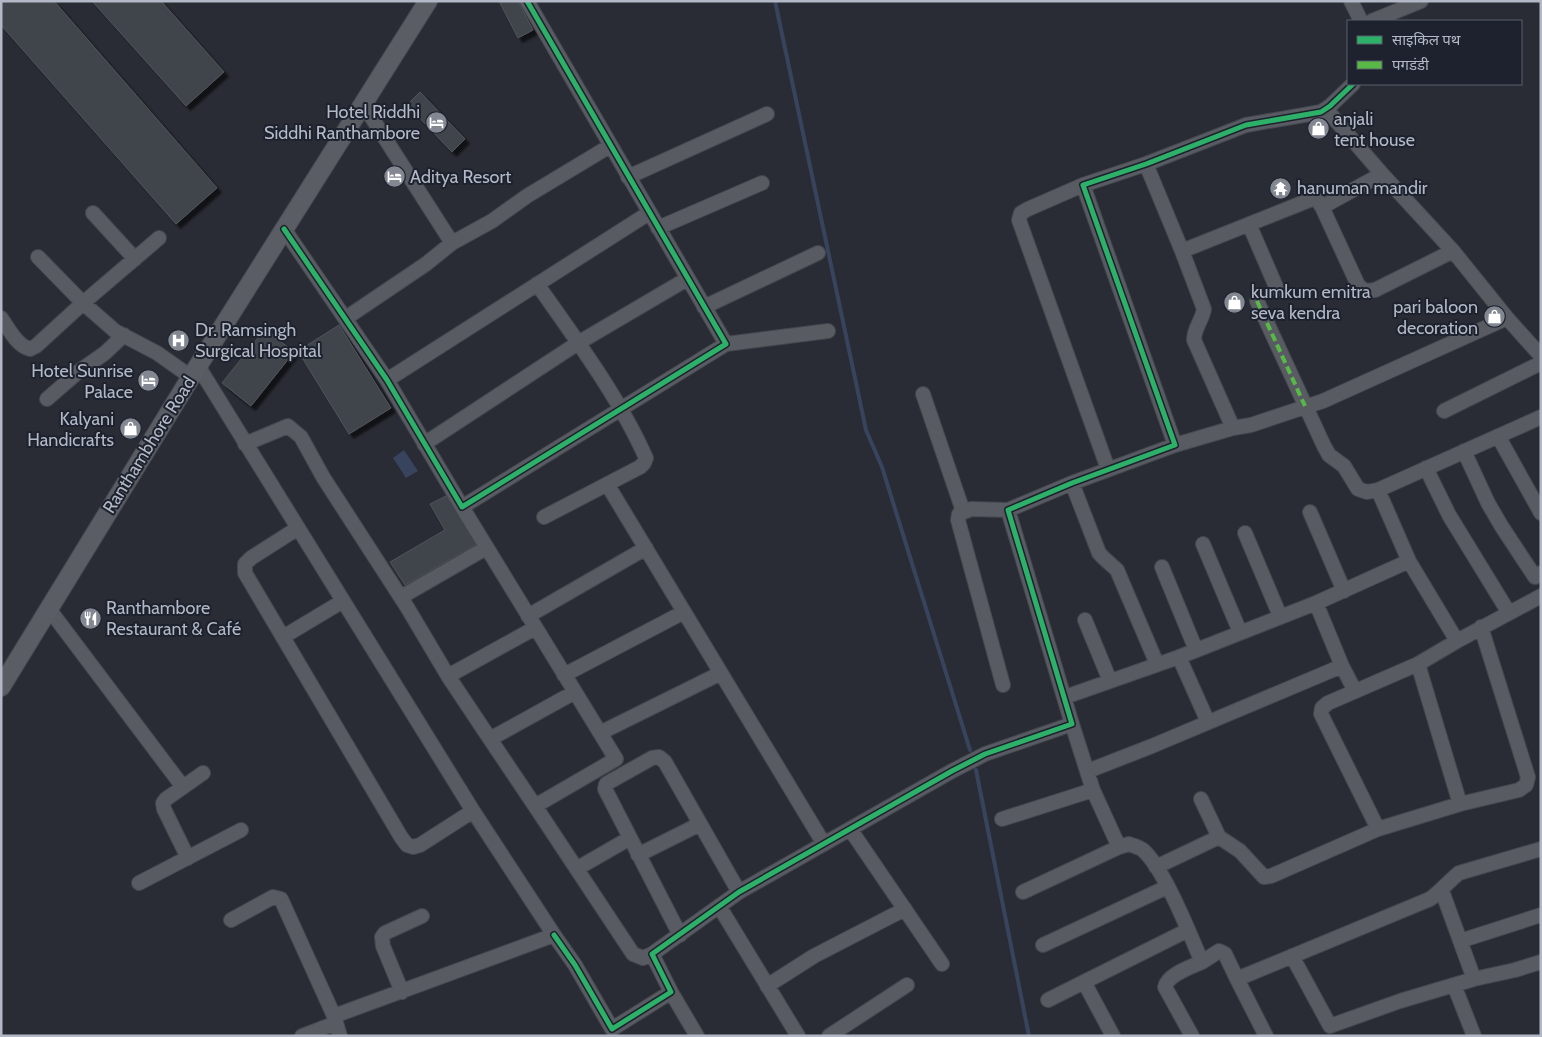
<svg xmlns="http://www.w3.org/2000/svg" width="1542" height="1037" font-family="Cabin,'Noto Sans Devanagari',sans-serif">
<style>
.water{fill:#38445d}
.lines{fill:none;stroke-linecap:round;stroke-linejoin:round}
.stream{stroke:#38445d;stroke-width:4}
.building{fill:#41444b;stroke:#51545b;filter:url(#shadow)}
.minor-casing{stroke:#44474d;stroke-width:16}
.major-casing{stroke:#464951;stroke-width:20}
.minor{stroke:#585b62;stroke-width:14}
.major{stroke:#5a5d64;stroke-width:18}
.quiet{stroke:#58b947;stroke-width:4;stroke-dasharray:8 4;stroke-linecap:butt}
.cycleway-casing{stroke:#1d222e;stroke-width:8}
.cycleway{stroke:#2db169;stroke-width:5}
.labels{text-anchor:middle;stroke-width:4;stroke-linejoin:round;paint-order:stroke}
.poi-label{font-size:18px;fill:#b2b8c5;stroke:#1d222e;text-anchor:start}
.street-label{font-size:18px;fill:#b2b8c5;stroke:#1d222e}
</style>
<defs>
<filter id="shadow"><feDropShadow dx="4.5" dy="4.5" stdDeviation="1" flood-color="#0009"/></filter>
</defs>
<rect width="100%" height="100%" fill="#292c34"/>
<path class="water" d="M404 450 418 471 406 478 393 458Z"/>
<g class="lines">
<path class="stream" d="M775 1 866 430 882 467 970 750
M976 770 1029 1036"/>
</g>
<path class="building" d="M1 1H54L217 188 176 224 1 25Z
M92 1H161L224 72 186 106Z
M499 1H518L533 30 518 38Z
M420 92 465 139 452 152 407 105Z
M339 325 391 408 349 434 298 351Z
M265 329 294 352 251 406 222 383Z
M448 495 477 544 405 585 390 562 445 530 430 504Z"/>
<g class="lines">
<defs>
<path id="minor" d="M1351 1 1361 21
M1372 21 1421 1
M363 104 452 243 492 221 527 196 610 146
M1146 164 1182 251
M628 177 767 114
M1083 185 1028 209 1021 213 1019 220 1108 469
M1322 207 1382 174
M93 213 135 259
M1249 224 1277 289
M658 228 762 183
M284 229 387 380 462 507 726 344 527 1
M38 257 83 303 115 331 157 353 191 377
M537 284C575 338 619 397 646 458L644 463 640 467 544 517
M1257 301 1324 446 1329 455 1344 466 1358 489 1367 492 1378 490 1541 417
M704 307 818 253
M1 318C9 329 17 346 30 349L36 346 83 303 159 238
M346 318 426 264 452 243
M1507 318 1541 356
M726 344 828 331
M198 366 473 811 554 935 334 1016
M387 380 649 213
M923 394 963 511
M47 399 78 372 105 353 124 335
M1444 411 1541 363
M1233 428 1251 425 1323 401 1507 318 1453 251
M1498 436 1541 513
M245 444 288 426 301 437 323 477 407 607 448 676 490 739 575 692
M424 444 578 343 687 279
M1175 445 1233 428 1194 340C1194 328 1202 321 1204 309L1182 251 1312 199 1317 200 1322 207 1358 285 1365 291 1375 290 1453 251 1382 174 1326 109
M1464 451 1488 503 1502 527 1535 577 1541 573
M1426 468 1449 515 1509 613
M1072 483 1099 553C1105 560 1111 564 1117 570L1157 664
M607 484 824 844
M1378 490 1409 561
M462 507 616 759 535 806 633 954 643 958 652 954
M1310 512 1344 591
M298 528 251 558 245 564V573L401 837 407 845 413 847 420 845 473 811
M1245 533 1280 616
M1203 544 1240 632
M1162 567 1196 650
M401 597 486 548
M1316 603 1409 561 1457 641
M49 609 183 787
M528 616 646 548
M1085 620 1110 681
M1481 627 1528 777 1526 785 1519 790 1460 804 1378 829 1321 714 1322 708 1328 703 1418 664 1457 641 1541 596
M283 637 343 601
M1179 657 1208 722
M1418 664 1460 804
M564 675 684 612
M448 676 535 628
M1003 685 958 520 959 514 971 509 1008 510
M1065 697 1179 657 1316 603 1342 666 1355 691
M1072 724 1093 790 1119 847 1129 844C1134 846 1139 847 1143 850 1165 870 1189 933 1202 962L1219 951 1225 954 1237 979 1430 899C1441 891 1449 881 1459 873L1541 849
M600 733 721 673
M490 739 535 806
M1088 771 1152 746 1342 666
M1201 799 1219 837 1240 851 1264 877 1271 876 1378 829
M1002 819 1093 790
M850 829 942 964
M638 855 700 824
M188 858 164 809 163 803 166 799 203 773
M1156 867 1219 837
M578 868 630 838
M139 883 241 830
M1442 891 1474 979 1515 970 1541 962
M1023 892 1119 847
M719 906 798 1036
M231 920 273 897 281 899 334 1016 340 1036
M554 935 575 965 612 1029 671 992 652 954 739 892 952 771 985 754 1072 724 1008 510 1072 483 1175 445 1083 185 1146 164 1246 125 1321 112 1330 106 1353 84
M680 935 605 789 606 784 611 781 652 758 659 757 665 762 739 892
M1460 941 1541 915
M1043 945 1167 887
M1292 956 1330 1026 1400 1001 1474 979
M1237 979 1266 1036
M1084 982 1113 1036
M1454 985 1474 1036
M767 986 814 956 905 909
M402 992 383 946 382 937 385 933 422 916
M671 992 697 1036
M1048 1000 1188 930
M302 1036 336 1023
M829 1036 907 985
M1192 1036 1165 987C1168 974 1191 967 1202 962"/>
<path id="major" d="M1 687 191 377 428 1"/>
</defs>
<use href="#minor" class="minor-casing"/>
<use href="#major" class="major-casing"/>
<use href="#minor" class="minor"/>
<use href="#major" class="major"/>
<path class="quiet" d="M1257 301 1305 406"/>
<defs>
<path id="cycleway" d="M284 229 387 380 462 507 726 344 527 1
M554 935 575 965 612 1029 671 992 652 954 739 892 952 771 985 754 1072 724 1008 510 1072 483 1175 445 1083 185 1146 164 1246 125 1321 112 1330 106 1353 84"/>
</defs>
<use href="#cycleway" class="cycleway-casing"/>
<use href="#cycleway" class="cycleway"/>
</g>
<defs>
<symbol id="hotel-disc" viewBox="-11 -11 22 22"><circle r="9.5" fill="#828792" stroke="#1d222e"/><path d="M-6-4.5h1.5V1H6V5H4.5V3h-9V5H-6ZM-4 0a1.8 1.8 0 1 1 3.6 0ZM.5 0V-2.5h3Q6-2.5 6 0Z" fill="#fff"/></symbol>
<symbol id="shop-disc" viewBox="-11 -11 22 22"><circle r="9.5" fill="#828792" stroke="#1d222e"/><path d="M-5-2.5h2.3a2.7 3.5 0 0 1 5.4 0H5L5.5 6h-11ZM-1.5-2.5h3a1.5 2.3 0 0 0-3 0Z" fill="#fff"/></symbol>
<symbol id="temple-disc" viewBox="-11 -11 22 22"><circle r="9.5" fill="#828792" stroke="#1d222e"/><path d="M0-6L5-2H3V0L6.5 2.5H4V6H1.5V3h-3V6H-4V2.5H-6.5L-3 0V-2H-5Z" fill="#fff"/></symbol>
<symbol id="hospital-disc" viewBox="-11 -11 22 22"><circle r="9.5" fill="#828792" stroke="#1d222e"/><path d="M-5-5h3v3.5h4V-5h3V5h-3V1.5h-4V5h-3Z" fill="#fff"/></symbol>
<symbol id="restaurant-disc" viewBox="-11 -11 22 22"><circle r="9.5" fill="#828792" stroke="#1d222e"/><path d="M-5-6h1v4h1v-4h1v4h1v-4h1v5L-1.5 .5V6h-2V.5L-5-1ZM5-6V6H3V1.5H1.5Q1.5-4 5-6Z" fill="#fff"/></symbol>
</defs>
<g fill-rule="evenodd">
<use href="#hotel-disc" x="424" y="110" width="25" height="25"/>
<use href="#shop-disc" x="1306" y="116" width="25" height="25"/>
<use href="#hotel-disc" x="382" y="164" width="25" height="25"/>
<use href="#temple-disc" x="1268" y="176" width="25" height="25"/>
<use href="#shop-disc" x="1222" y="290" width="25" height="25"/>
<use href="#shop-disc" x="1482" y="304" width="25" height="25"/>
<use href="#hospital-disc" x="166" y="328" width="25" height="25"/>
<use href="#hotel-disc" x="136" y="368" width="25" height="25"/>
<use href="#shop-disc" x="118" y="416" width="25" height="25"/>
<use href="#restaurant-disc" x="78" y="606" width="25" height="25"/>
</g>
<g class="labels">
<g class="poi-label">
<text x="420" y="118" text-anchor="end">Hotel Riddhi<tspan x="420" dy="21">Siddhi Ranthambore</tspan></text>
<text x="1334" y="125">anjali<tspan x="1334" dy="21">tent house</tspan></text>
<text x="410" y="183">Aditya Resort</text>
<text x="1297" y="194">hanuman mandir</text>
<text x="1251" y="298">kumkum emitra<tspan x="1251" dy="21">seva kendra</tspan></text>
<text x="1478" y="313" text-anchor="end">pari baloon<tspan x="1478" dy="21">decoration</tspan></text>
<text x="195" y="336">Dr. Ramsingh<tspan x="195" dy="21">Surgical Hospital</tspan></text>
<text x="133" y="377" text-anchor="end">Hotel Sunrise<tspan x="133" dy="21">Palace</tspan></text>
<text x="114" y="425" text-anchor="end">Kalyani<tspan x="114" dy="21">Handicrafts</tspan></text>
<text x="106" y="614">Ranthambore<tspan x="106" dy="21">Restaurant &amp; Café</tspan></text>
</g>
<g class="street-label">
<text transform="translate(149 445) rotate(-58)" y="6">Ranthambhore Road</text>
</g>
</g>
<rect width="1542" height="1037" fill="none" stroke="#b2b8c5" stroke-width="5"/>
<rect x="1347" y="20" width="175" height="65" fill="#1d222e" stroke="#595e6a"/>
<rect x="1357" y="36" width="25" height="8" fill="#2db169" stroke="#595e6a"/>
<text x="1392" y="45" font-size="15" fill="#b2b8c5">साइकिल पथ</text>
<rect x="1357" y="61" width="25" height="8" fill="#58b947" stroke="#595e6a"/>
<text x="1392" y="70" font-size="15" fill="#b2b8c5">पगडंडी</text>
</svg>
